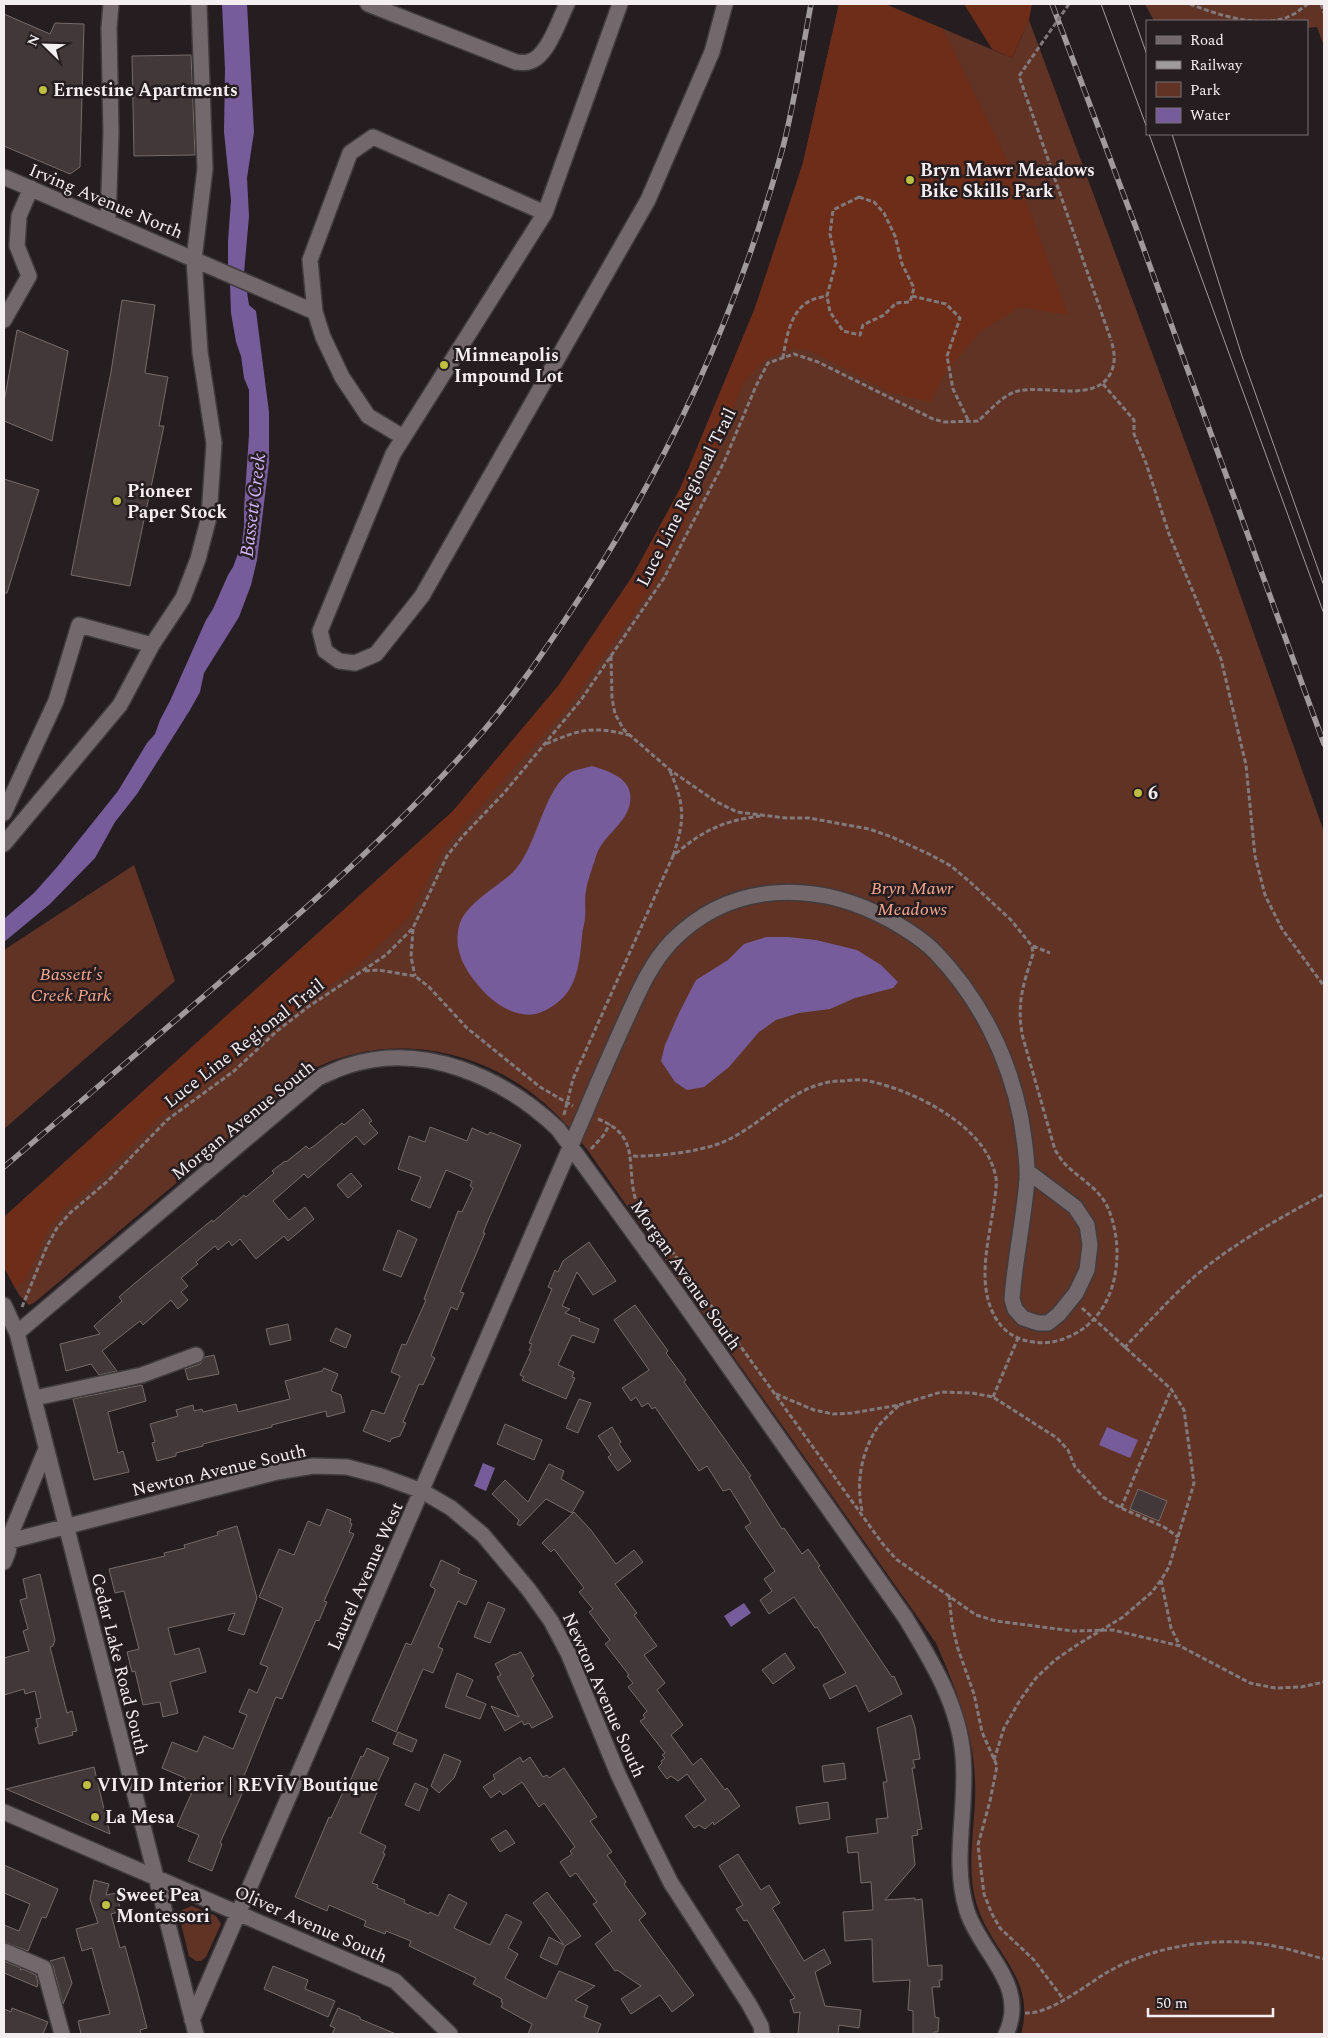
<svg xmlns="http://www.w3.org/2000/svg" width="1328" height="2038" font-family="Spectral,serif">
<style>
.green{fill:#603325}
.forest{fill:#6e2d18}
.water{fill:#765c9a}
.building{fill:#433839;stroke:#766a6a}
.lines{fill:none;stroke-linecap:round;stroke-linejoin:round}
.minor-casing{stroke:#413b3d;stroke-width:18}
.path{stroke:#81797c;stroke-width:3;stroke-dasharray:5 2.5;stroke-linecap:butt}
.minor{stroke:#73686c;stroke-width:15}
.tram{stroke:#a19a9d;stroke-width:1}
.rail-casing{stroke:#a19a9d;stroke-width:5.5}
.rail{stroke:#261d21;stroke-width:4;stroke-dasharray:11;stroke-linecap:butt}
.path-bridge{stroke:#81797c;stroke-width:3;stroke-dasharray:5 2.5;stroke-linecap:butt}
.poi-dot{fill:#bebf42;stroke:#261d21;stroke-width:2}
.labels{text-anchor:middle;stroke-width:5;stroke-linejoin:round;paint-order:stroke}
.poi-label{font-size:18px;font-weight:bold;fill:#f4eef0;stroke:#261d21;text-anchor:start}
.street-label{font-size:18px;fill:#f4eef0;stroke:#261d21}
.park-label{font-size:18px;font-style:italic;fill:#f9a88f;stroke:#261d21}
.water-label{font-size:19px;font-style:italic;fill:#d4b7ff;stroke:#261d21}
</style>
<rect width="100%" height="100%" fill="#261d21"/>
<path class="green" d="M839 4H885L1012 58 1029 20 1212 515 1324 832V2034H1021C1037 1977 990 1952 976 1902 965 1864 977 1820 975 1781 974 1732 955 1687 936 1643L586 1148C576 1137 567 1124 556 1114 490 1049 392 1028 309 1071L34 1303 29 1305 19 1295 4 1267V1217L453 811 559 685 632 577 680 489 755 308 803 163Z
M1145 4H1324V46L1317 27 1307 28V21H1154Z
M134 865 175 981 4 1129V950Z
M192 1906 216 1916 221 1924 206 1957 201 1961H196L189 1956 179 1916 182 1910Z"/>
<path class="forest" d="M839 4H885L943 29 1024 195 1068 315 1019 307 980 332 948 369 930 402 892 393 810 351 792 348 768 358 744 382 697 498 658 579 567 708 443 849 410 916 362 962 292 1013 243 1055 159 1118 100 1178 65 1208 49 1229 24 1282 15 1288 4 1267V1217L453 811 559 685 632 577 680 489 755 308 803 163Z
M964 4H1032L1029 20 1012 58 992 49Z"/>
<path class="water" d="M222 4H247L254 132 247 178 249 216 244 273 228 267V241L231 200 224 132 225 69Z
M230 284 247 292 249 305 256 311 269 412V463L257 560 251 585 239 617 204 673 200 692 190 710 137 794 115 822 95 858 50 904 4 942V919L34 893 58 866 118 791 147 743 155 734 160 720 170 701 206 620 213 609 228 575 233 567 242 543 244 526V508L249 435V390L244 378 241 356 236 342 231 313Z
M592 766C605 770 627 776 630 793 634 818 608 831 598 851 596 855 595 861 593 865 591 873 587 882 586 891 584 900 586 909 585 917 585 924 582 930 582 936 579 970 576 999 539 1013 522 1019 501 1008 488 996 470 977 452 955 459 926 465 904 496 888 512 873 538 849 543 785 573 771 579 769 586 768 592 766Z
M766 937H788L816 940 857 950 881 965 898 982 893 988 855 998 830 1009 799 1013 776 1020 759 1032 729 1067 704 1087 687 1090 675 1082 661 1061 665 1045 679 1013 696 980 728 960 744 944Z
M1107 1427 1138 1440 1130 1458 1099 1445Z
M483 1463 495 1468 486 1491 474 1486Z
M744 1603 751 1613 731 1627 724 1616Z"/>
<path class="building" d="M4 14 50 34 55 23 84 24 80 167 70 174 4 146Z
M191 55 195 155 134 156 132 56Z
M122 300 155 305 145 373 168 377 159 426H164L130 586 71 575 111 372Z
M17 330 68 351 52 441 4 421V402Z
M4 479 39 490 7 593H4Z
M363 1109 372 1121 369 1123 378 1133 364 1145 356 1136 308 1178 304 1174 273 1201 289 1220 305 1207 314 1219 288 1241 284 1236 256 1259 240 1239 232 1246 229 1241 218 1250 215 1246 196 1262 198 1264 181 1278 188 1286 181 1292 188 1300 178 1309 171 1300 143 1325 140 1321 102 1351 117 1371 99 1375 91 1364 66 1371 60 1344 100 1334 94 1326 122 1301 119 1297 135 1283 212 1220 213 1222 244 1195 246 1197 254 1190 274 1173 272 1171 285 1161 286 1162 306 1146 309 1149 314 1146 342 1123 344 1125Z
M430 1127 467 1141 472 1128 488 1135 490 1132 521 1145 487 1223 483 1233H485L460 1292 464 1293 457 1310 451 1307 431 1356 435 1358 423 1385 419 1384 403 1422 406 1423 400 1436 391 1439 390 1442 363 1431 372 1410 384 1414 400 1376 391 1372 402 1344 406 1345 426 1300 424 1299 458 1211 462 1212 473 1188 470 1186 472 1181 446 1170 430 1208 411 1200 421 1177 398 1169 409 1136 425 1142Z
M351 1173 362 1186 348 1198 337 1185Z
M398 1230 417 1239 401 1277 383 1270Z
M589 1242 616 1281 593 1295 577 1272 562 1306 570 1309 565 1313 580 1319 579 1321 599 1329 594 1343 572 1335 558 1365 574 1372 572 1377 575 1378 566 1399 522 1380 524 1377 520 1375 531 1351 529 1350 532 1344 529 1343 552 1289 548 1287 555 1270 558 1272 563 1261Z
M635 1305 668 1351 666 1353 686 1380 684 1382 751 1476 749 1477 782 1529 784 1528 802 1554 808 1549 820 1566 818 1567 892 1677 894 1676 902 1694 869 1712 856 1685 830 1699 823 1685 846 1673 817 1627 815 1628 794 1597 769 1614 760 1600 772 1591 764 1579 775 1571 745 1527 751 1523 730 1489 723 1491 707 1466 699 1471 655 1407 652 1409 648 1403 642 1407 636 1397 631 1401 622 1388 649 1370 614 1320Z
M288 1324 291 1340 270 1345 266 1329Z
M336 1328 351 1335 346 1348 330 1341Z
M214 1355 219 1374 188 1380 185 1369 200 1364 205 1357Z
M324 1368 338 1374 331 1391 341 1395 345 1412 327 1417 326 1411 272 1425V1427L203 1444V1446L176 1453V1456L157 1461 152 1443 155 1442 150 1424 178 1416 176 1410 193 1405 194 1411 202 1409 203 1412 236 1404 238 1412 290 1399 285 1381 322 1371Z
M142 1385 146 1401 108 1412 118 1453 123 1451 129 1472 94 1480 73 1399Z
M579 1399 591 1403 578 1433 566 1428Z
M505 1424 542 1440 534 1460 497 1444Z
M612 1427 621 1442 619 1444 631 1461 618 1471 608 1457 611 1455 598 1436Z
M549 1464 564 1471 561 1479 584 1492 572 1513 546 1499 520 1526 517 1524 519 1520 492 1494 505 1480 528 1502Z
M1138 1489 1167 1501 1159 1521 1130 1509Z
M327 1509 351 1519 350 1523 352 1524 349 1532 354 1534 324 1601 327 1602 319 1621 316 1620 282 1699 276 1697 244 1776 249 1778 220 1843 222 1844 212 1871 188 1861 199 1835 177 1826 192 1792 181 1787 185 1778 162 1768 172 1742 197 1752 204 1736 233 1749 247 1715 239 1712 249 1689 257 1693 268 1667 260 1664 283 1608 259 1597 279 1549 294 1555 308 1521 320 1526Z
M574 1512 590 1529 616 1564 634 1550 643 1562 615 1584 637 1613 634 1615 657 1646 644 1655 665 1683 657 1690 683 1725 671 1735 693 1765 701 1758 725 1790 727 1788 740 1806 714 1825 713 1822 705 1829 699 1825 694 1828 685 1816 706 1800 687 1774 678 1781 671 1776 667 1779 658 1767 662 1763 661 1761 665 1758 662 1755 665 1753 640 1721 645 1718 643 1715 647 1711 628 1687 633 1683 627 1676 629 1675 605 1644 610 1640 589 1612 593 1609 579 1592 584 1588 554 1549 551 1552 542 1543Z
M237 1526 257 1598 244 1635 228 1630 235 1613 168 1628 175 1655 199 1648 206 1672 170 1682 178 1713 163 1717 160 1702 143 1705 135 1671 132 1672 127 1652 139 1649 124 1591 115 1593 109 1569 165 1556 164 1553 185 1548 184 1545 218 1535 217 1532Z
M441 1560 460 1569 458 1573 477 1581 466 1605 458 1601 438 1647 443 1649 433 1673 423 1669 396 1732 372 1721 406 1643 411 1645 435 1591V1589L430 1586Z
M40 1574 55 1640 53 1646 50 1647 67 1713 72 1711 77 1731 72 1732 73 1735 39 1744 35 1728 38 1727 36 1719 41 1718 35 1691 25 1694 24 1689 4 1695V1658L29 1651 23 1631 28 1629 20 1600 27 1598 23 1579Z
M488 1602 505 1609 490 1643 474 1637Z
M521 1652 534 1676 531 1678 553 1717 532 1728 529 1723 524 1725 522 1721 505 1731 491 1706 519 1717 497 1677 501 1675 495 1664 514 1654 515 1655Z
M785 1653 795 1668 773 1684 762 1670Z
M457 1673 473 1680 466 1696 486 1704 480 1719 445 1707Z
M911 1715 915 1727 920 1759 913 1760 915 1768H912L922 1829 917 1830 918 1835 912 1836 915 1865 885 1900 915 1898V1900L922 1899 928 1966 942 1965V1980H939L940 1987H932L935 2017 939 2018 938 2032H934V2034H913V2011L908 2010 910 1980 873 1982 872 1939 845 1941 843 1912 873 1910 871 1882 861 1883 858 1852 848 1853 846 1837 878 1833 876 1819 888 1818 883 1782H887L877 1728Z
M398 1732 417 1740 412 1752 393 1744Z
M367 1748 389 1758 375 1788 378 1790 360 1833 386 1846 383 1853 385 1854 372 1883 378 1885 377 1888 405 1900 404 1903 429 1914 430 1912 438 1916 449 1894 467 1903 454 1928 490 1945 506 1914 522 1922 508 1948 518 1954 505 1978 546 1999 559 1971 595 1986 575 2000 588 2006 584 2017 601 2024 597 2034H528L532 2024 501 2007 503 2003 501 2002 502 1999 473 1984 476 1978 409 1946 411 1941 386 1931 385 1934 364 1926 366 1921 329 1905 327 1911 295 1897 329 1817 331 1818 343 1792 345 1793 361 1756 363 1757Z
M444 1754 461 1761 454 1778 439 1793 431 1786Z
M520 1757 523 1762 530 1757 543 1777 547 1775 549 1778 564 1768 597 1817 590 1821 612 1852 607 1855 626 1882 624 1884 646 1914 639 1920 694 1995 672 2012 660 1995 631 2014 621 1999 641 1986 617 1970 615 1971 595 1944 612 1931 593 1904 597 1902 576 1873 570 1877 560 1862 572 1854 570 1851 575 1847 544 1803 539 1807 522 1782 503 1795 500 1791 491 1798 483 1787 495 1779 493 1775Z
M844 1763 846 1779 824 1782 822 1766Z
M94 1767 110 1834 6 1789Z
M415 1783 428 1789 419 1811 405 1805Z
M828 1802 830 1819 799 1824 796 1807Z
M506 1830 515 1843 500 1852 491 1839Z
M738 1854 761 1890 769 1885 780 1903 772 1908 804 1961 824 1949 831 1963 815 1972 825 2006 861 2010 859 2028 839 2025 838 2034H798L800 2012 794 2013 790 2000 795 1998 747 1920 744 1921 736 1909 743 1905 719 1866Z
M4 1865 58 1889 46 1918 42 1917 28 1951 4 1942V1925L19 1931 30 1904 4 1893Z
M94 1880 109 1884 106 1895 116 1893 121 1911 111 1914 120 1948 125 1946 137 1989 147 2028 140 2030 141 2034H81L78 2021 110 2014 92 1948 82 1951 76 1929 98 1923 90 1899Z
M547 1892 581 1936 565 1946 557 1965 540 1957 549 1937 564 1945 533 1903Z
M64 1957 72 1983 63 2004 53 1966 50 1961Z
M4 1961 21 1968 20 1970 23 1969 36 1975 38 1983 37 1987 4 1973Z
M273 1966 308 1980 305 1989 335 2001 328 2017 264 1989Z
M12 2008 48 2022 43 2034H4V2009L11 2012Z
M338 2008 360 2017V2019L396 2034H332L335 2028 330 2026Z"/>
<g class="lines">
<defs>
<path id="minor" d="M368 4 516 62C519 62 524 63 528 62 547 59 559 20 567 4
M620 4 545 213 393 454 320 631 325 651 339 661 355 663 376 654 422 596 648 200 712 52 725 4
M4 177 315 312
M108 221 111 133 109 28 111 4
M4 320 29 276 17 246 19 216 31 188
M403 437 368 416 342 377 323 337 315 312 310 260 350 153 373 137 545 213
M4 813 56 701 79 625 152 645
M4 844 120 705 152 645 183 598 198 559 209 517 214 443 200 352 194 259 205 169 199 4
M4 1305 17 1333 196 2034
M17 1333 318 1078C328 1074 337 1069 347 1066 423 1041 503 1077 558 1129L669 1282 905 1617C931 1660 959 1705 963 1756 968 1808 951 1860 967 1911 981 1954 1029 1985 1006 2034
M35 1398 142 1375 196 1355
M4 1539 10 1541 277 1472 313 1466 347 1467 381 1476 422 1491 451 1508 483 1535 529 1590 551 1621 568 1653 618 1774 648 1837 671 1883 749 2004 761 2026 762 2034
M4 1562 8 1552 12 1531 46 1449
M4 1812 395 1981 450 2034
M4 1951 44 1968 62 2034
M192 2020 585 1113C597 1084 610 1055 623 1026 637 996 649 965 672 941 733 879 819 881 890 920 906 929 923 939 936 953 980 999 1009 1057 1021 1119 1024 1138 1028 1160 1027 1179 1024 1219 1015 1258 1012 1299L1015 1309 1023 1318 1038 1323H1048L1059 1314 1076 1293 1087 1270 1090 1245 1087 1225 1075 1207 1027 1171"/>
</defs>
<use href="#minor" class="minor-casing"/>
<path class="path" d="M1190 4C1218 15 1264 30 1292 15 1298 12 1303 7 1308 4
M1321 4 1324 13
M859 197 874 202 884 213 895 236 902 264 914 288 910 302 896 303 884 315 863 325 860 335 843 331 830 312 827 296 836 262 830 234 833 210Z
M912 296 946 304 960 318 947 356 953 389 968 420
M783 358C786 338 791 308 812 300 816 298 822 297 827 296
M1103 384 1134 420V434L1146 463 1169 534 1221 659 1246 765 1255 856 1265 895 1282 929 1324 986
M611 656 612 698 615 714 624 730 670 770 715 801 737 812 786 818H809L869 829 892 837 931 855 951 866 970 882 1011 920 1032 946 1033 954C1023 985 1016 1005 1023 1038L1055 1150C1058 1154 1061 1160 1065 1164 1080 1179 1099 1188 1108 1208 1127 1253 1117 1317 1068 1337 1057 1342 1046 1344 1034 1342 1016 1340 1004 1332 995 1317 976 1283 989 1240 994 1204 995 1196 997 1186 996 1178 987 1126 915 1091 869 1081 861 1079 851 1080 843 1081 837 1081 831 1081 825 1083 785 1092 757 1130 718 1144 696 1152 654 1157 631 1156
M546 744C580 729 593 726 629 735
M670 771C685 806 685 820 673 856
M413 929 411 957 415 976
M1033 946 1050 953
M365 971 378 970 415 976 429 987 467 1028 540 1087 573 1106
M564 1115 573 1079 673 856C702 831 722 821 760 816
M598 1119C642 1136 625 1166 636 1201L882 1543 896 1559 976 1615 996 1621 1073 1631 1113 1630 1180 1646 1250 1683 1275 1688 1301 1687 1324 1682
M591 1149 603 1136 610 1124
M22 1307 47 1246 57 1228 70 1213 109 1180 167 1120 234 1071 277 1031 308 1007 386 955 413 928 447 856 462 837 504 793 581 700 664 578 724 462 756 386 768 363 794 354 818 362 933 419 944 422 978 421C990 411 1002 395 1018 391 1046 384 1099 405 1112 370 1116 359 1114 350 1111 340
M1124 1348C1151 1320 1176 1291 1206 1267 1243 1238 1284 1216 1324 1194
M776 1394 814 1410 833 1414 852 1413 899 1405 941 1392 972 1393 993 1397 1057 1438 1068 1450 1075 1467 1103 1497 1121 1508 1164 1527 1178 1537
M993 1397 1018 1338
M1121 1508 1171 1390
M862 1511C856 1483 861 1453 877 1428 882 1420 892 1413 899 1405
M1161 1580 1171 1628 1180 1646
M949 1595 952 1624 958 1649 974 1694 982 1732 997 1766 990 1801 978 1845 984 1894 992 1914 1000 1928 1034 1960 1064 2000
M994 1760 1004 1728 1020 1700 1036 1678 1055 1660 1077 1645 1123 1617 1152 1592 1161 1580 1169 1567 1194 1483 1184 1410 1171 1389 1082 1308
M1025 2013C1049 2015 1086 1985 1106 1973 1149 1948 1205 1938 1254 1943 1278 1945 1301 1953 1324 1959"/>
<use href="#minor" class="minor"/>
<path class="tram" d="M1101 4 1147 128
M1129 4 1147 55
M1149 134 1324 614
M1172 134 1242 356 1324 586"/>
<defs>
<path id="rail" d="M1052 4 1135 225 1324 744
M4 1167C71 1110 137 1053 204 996 303 912 400 827 485 729 517 692 544 651 571 611 666 469 738 313 783 147 795 100 802 52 811 4"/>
</defs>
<use href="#rail" class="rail-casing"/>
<use href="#rail" class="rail"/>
<path class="path-bridge" d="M1069 4 1019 76 1111 340"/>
</g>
<g class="poi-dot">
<circle cx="43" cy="90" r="5"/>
<circle cx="910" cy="180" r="5"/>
<circle cx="444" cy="365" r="5"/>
<circle cx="117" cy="501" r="5"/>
<circle cx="1138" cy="793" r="5"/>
<circle cx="87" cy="1785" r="5"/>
<circle cx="95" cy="1817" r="5"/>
<circle cx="106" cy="1905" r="5"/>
</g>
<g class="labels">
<g class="poi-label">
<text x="53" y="96">Ernestine Apartments</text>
<text x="920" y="176">Bryn Mawr Meadows<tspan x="920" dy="21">Bike Skills Park</tspan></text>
<text x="454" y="361">Minneapolis<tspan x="454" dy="21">Impound Lot</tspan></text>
<text x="127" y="497">Pioneer<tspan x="127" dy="21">Paper Stock</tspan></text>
<text x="1148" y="799">6</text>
<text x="97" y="1791">VIVID Interior | REVĪV Boutique</text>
<text x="105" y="1823">La Mesa</text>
<text x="116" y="1901">Sweet Pea<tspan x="116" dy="21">Montessori</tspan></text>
</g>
<g class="street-label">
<text transform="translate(106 201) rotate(23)" y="6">Irving Avenue North</text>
<text transform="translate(686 497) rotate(-63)" y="6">Luce Line Regional Trail</text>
<text transform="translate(244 1043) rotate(-38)" y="6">Luce Line Regional Trail</text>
<text transform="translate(243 1120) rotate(-39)" y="6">Morgan Avenue South</text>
<text transform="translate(686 1275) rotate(55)" y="6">Morgan Avenue South</text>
<text transform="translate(219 1470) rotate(-13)" y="6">Newton Avenue South</text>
<text transform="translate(365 1576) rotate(-66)" y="6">Laurel Avenue West</text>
<text transform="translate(120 1664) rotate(76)" y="6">Cedar Lake Road South</text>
<text transform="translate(604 1695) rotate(66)" y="6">Newton Avenue South</text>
<text transform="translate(311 1924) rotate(24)" y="6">Oliver Avenue South</text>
</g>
<g class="park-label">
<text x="912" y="894">Bryn Mawr<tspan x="912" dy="21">Meadows</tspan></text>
<text x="71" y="980">Bassett's<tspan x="71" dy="21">Creek Park</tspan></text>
</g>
<g class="water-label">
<text transform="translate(252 505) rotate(-83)" y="7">Bassett Creek</text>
</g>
</g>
<rect width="1328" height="2038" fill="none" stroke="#f4eef0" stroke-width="10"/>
<rect x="1146" y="20" width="162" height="115" fill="#261d21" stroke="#787174"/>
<rect x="1156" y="36" width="25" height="8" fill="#73686c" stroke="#787174"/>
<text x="1190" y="45" font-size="15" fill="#f4eef0">Road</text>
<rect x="1156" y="61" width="25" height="8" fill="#a19a9d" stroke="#787174"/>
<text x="1190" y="70" font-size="15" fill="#f4eef0">Railway</text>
<rect x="1156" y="82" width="25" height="15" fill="#603325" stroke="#787174"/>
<text x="1190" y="95" font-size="15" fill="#f4eef0">Park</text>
<rect x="1156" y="108" width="25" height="15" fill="#765c9a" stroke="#787174"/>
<text x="1190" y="120" font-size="15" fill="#f4eef0">Water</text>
<g transform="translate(45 45) rotate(293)" stroke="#261d21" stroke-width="4" paint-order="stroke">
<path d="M0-4L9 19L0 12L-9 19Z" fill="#f4eef0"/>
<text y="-8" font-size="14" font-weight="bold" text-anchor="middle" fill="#f4eef0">N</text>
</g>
<path d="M1148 2008v8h125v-8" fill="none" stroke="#f4eef0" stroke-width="2.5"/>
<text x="1156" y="2008" font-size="15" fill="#f4eef0" stroke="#261d21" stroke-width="4" paint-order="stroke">50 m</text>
</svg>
